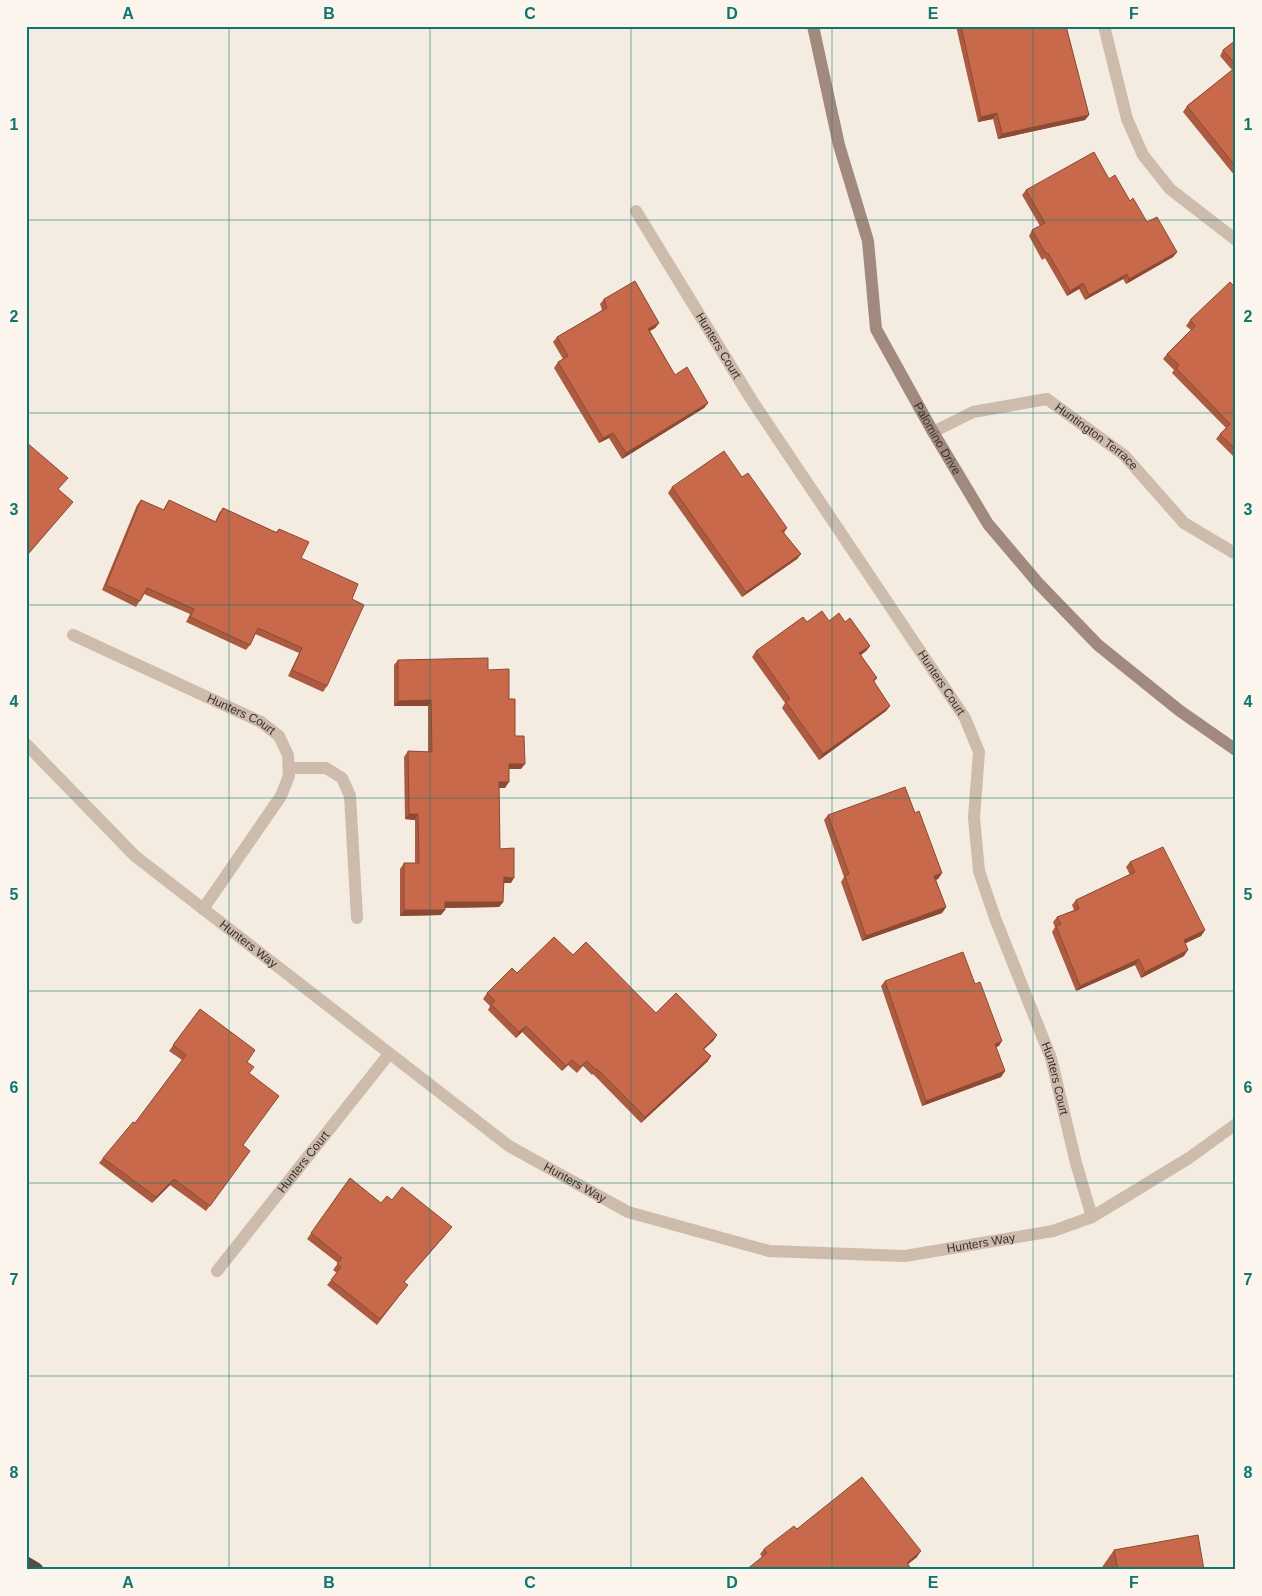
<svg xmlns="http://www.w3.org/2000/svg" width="1262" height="1596" font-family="Helvetica,sans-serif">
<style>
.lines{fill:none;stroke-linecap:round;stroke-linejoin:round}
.street{stroke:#cdbbac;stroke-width:12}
.secondary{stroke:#a18a7d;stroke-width:12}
.highway{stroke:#5c4a42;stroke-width:15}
.wall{fill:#ac5a40}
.shaded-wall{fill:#8c4a34}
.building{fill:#c8694b;stroke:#8c4a34}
.grid{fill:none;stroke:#0f766e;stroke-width:1;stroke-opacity:0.55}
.labels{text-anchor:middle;stroke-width:4;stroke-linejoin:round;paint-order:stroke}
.street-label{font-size:12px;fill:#3b302b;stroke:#fbf5ee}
.neatline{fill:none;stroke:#0f766e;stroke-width:2}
.grid-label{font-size:16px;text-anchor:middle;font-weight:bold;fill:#0f766e}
</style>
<rect width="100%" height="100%" fill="#f4ebe1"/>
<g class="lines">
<g class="street">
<path d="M1104 26 1127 119 1143 155 1170 189 1236 240"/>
<path id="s1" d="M636 211 751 399 965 718 979 752 974 818 979 871 995 918 1051 1058 1076 1163 1092 1217"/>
<path id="s2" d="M933 432 973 412 1047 399 1124 455 1184 523 1236 554"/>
<path id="s3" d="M73 635 261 722 279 736 288 755 289 776 281 796 203 909"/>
<path id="s4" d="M26 744 135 856 509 1146 628 1212 769 1251 905 1256 1053 1231 1092 1217 1189 1158 1236 1124"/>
<path d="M289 768H326L342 778 350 796 357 918"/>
<path id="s5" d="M217 1271 389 1054"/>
</g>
<path class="secondary" id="s6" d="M813 26 839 145 868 241 876 329 933 432 988 524 1038 583 1098 645 1180 711 1236 750"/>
<path class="highway" d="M26 1564 36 1570"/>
</g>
<path class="wall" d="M956 26H1066L1089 115 1085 120 998 139 993 119 978 122Z
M1236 40V176H1235L1183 112 1187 106 1232 70 1220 56 1223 50Z
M1109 179 1130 201 1147 222 1177 252 1173 257 1126 284 1123 279 1085 300 1079 289 1067 296 1045 258 1042 260 1029 236 1032 230 1040 226 1022 195 1026 190Z
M1236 288V459L1216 439 1220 434 1226 428 1172 373 1174 370 1163 359 1167 354 1191 330 1186 326 1190 320Z
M604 299 659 323 655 328 650 331 675 375 708 403 704 408 622 459 609 438 599 443 554 368 558 362 563 359 553 342 557 337 602 310 600 304Z
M742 477 787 528 784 533 801 554 797 559 742 597 668 493 672 487Z
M141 500 163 510 169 500 215 522 219 513 223 508 276 532 279 529 301 558 352 599 327 686 323 692 288 676 299 653 255 634 250 645 246 650 186 622 190 614 144 594 136 607 102 590 137 505Z
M807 622H845L870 646 866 651 861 655 877 678 874 682 890 706 886 711 819 760 782 708 785 703 752 657 756 651Z
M398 660 488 670 509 699 521 769H509L505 788H499L500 849 511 883H503V902L499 907 445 908 441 915 400 916V869L404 863H415V820L405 819 404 757 408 751 428 752V706H394V665Z
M915 813 942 873 938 879 936 880 946 907 942 913 862 941 841 882 844 877 824 820 828 815Z
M1130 862 1205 930 1201 936 1185 943 1184 956 1141 978 1135 965 1076 991 1052 932 1055 927 1053 922 1057 917 1074 910 1072 905 1076 900 1130 875 1126 867Z
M573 955 656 1013 717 1035 713 1041 704 1049 711 1056 707 1062 641 1123 593 1074 592 1075 583 1066 577 1073 568 1065 562 1071 522 1032 516 1038 488 1010 490 1006 483 999 487 993 517 973Z
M885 981 999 1046 996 1047 1005 1071 1001 1077 922 1106 881 986Z
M200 1009 247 1062 249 1074 243 1145 250 1151 206 1211 170 1185 152 1203 99 1163 103 1158 135 1123 182 1060 169 1051Z
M350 1178 381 1203 392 1200 448 1232 404 1282V1290L377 1325 327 1285 337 1273 333 1270 338 1263 307 1239Z
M797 1529 917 1557 908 1564 762 1557 760 1554 764 1549Z
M1114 1550 1204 1570H1100Z"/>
<path class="shaded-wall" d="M997 113 993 119 978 122 981 117Z
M1089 115 1085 120 998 139 1002 134Z
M1177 252 1173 257 1126 284 1129 279Z
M1127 274 1123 279 1085 300 1089 295Z
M1083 283 1079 289 1067 296 1070 291Z
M659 323 655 328 645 334 648 329Z
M708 403 704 408 622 459 626 453Z
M613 433 609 438 599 443 603 438Z
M73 502 69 507 26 557V556Z
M801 554 797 559 742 597 746 592Z
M870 646 866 651 855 659 859 653Z
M431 700 428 706H394L398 701Z
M890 706 886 711 819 760 823 754Z
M509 764H525L521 769H505Z
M499 782H509L505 788H495Z
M409 814H418L415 820 405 819Z
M942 873 938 879 930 881 934 876Z
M504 877 514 878 511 883H500Z
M445 902H503L499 907 441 908Z
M946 907 942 913 862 941 866 936Z
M404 910H445L441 915 400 916Z
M1205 930 1201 936 1180 946 1184 940Z
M1188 950 1184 956 1141 978 1145 972Z
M1139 959 1135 965 1076 991 1080 986Z
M526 1026 522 1032 516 1038 519 1032Z
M717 1035 713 1041 699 1054 703 1049Z
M1002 1041 999 1046 991 1049 995 1044Z
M711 1056 707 1062 641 1123 645 1117Z
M572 1060 568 1065 562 1071 566 1066Z
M1005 1071 1001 1077 922 1106 926 1101Z
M174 1179 170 1185 152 1203 156 1197Z
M452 1227 448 1232 400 1287 404 1282Z
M921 1551 917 1557 903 1568 907 1563Z"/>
<path class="building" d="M961 26H1066L1089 115 1002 134 997 113 981 117Z
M1236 40V65L1223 50Z
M1236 67V167L1187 106Z
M1094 152 1109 179 1115 175 1130 201 1133 198 1147 222 1157 217 1177 252 1129 279 1127 274 1089 295 1083 283 1070 291 1048 253 1046 254 1032 230 1045 223 1026 190Z
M635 281 659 323 648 329 675 375 687 367 708 403 626 453 613 433 603 438 558 362 568 356 557 337 607 308 604 299Z
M1230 282 1236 288V450L1220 434 1230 424 1176 368 1179 365 1167 354 1195 326 1190 320Z
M26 442 68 478 58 489 73 502 26 556Z
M724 451 742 477 748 473 787 528 782 531 801 554 746 592 672 487Z
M141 500 164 510 169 500 216 522 223 508 277 533 279 529 309 542 301 558 358 584 352 599 364 605 327 686 292 670 302 648 258 628 250 645 190 617 194 609 147 588 140 601 106 585Z
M822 611 829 621 839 613 845 622 850 618 870 646 859 653 877 678 873 680 890 706 823 754 786 702 790 699 756 651 803 617 807 622Z
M488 658V670L509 669V699H515V736H524L525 764H509V782H499L500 849 514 848V878L504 877 503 902H445V910H404V863H419L418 814H409L408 751 432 752 431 700 398 701V660Z
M905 787 915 813 919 811 942 873 934 876 946 907 866 936 845 876 849 874 828 815Z
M1163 847 1205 930 1184 940 1188 950 1145 972 1139 959 1080 986 1056 926 1061 924 1057 917 1079 909 1076 900 1135 872 1130 862Z
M554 937 573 955 586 942 656 1013 676 993 717 1035 703 1049 711 1056 645 1117 597 1069 596 1070 587 1061 580 1067 572 1060 566 1066 526 1026 519 1032 491 1004 495 1001 487 993 512 968 517 973Z
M963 952 975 984 980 982 1002 1041 995 1044 1005 1071 926 1101 885 981Z
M200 1009 255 1050 247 1062 254 1067 249 1073 279 1096 243 1145 250 1151 210 1206 174 1179 156 1197 103 1158 133 1122 135 1123 186 1055 173 1045Z
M350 1178 381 1203 387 1196 392 1200 402 1187 452 1227 404 1282 408 1285 380 1319 331 1280 341 1267 337 1264 342 1258 311 1233Z
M862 1477 921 1551 907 1563 912 1570H746L767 1553 764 1549 794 1526 797 1529Z
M1198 1535 1204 1570H1118L1114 1550Z"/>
<path class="grid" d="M229 26V1570M430 26V1570M631 26V1570M832 26V1570M1033 26V1570M26 220H1236M26 413H1236M26 605H1236M26 798H1236M26 991H1236M26 1183H1236M26 1376H1236"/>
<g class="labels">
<g class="street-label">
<text dy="4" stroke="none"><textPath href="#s1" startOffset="158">Hunters Court</textPath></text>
<text dy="4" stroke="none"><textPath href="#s6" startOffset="436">Palomino Drive</textPath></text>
<text dy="4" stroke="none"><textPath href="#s2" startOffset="182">Huntington Terrace</textPath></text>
<text dy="4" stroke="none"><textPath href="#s1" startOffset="562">Hunters Court</textPath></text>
<text dy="4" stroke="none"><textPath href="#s3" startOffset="186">Hunters Court</textPath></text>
<text dy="4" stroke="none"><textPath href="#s4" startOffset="300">Hunters Way</textPath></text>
<text dy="4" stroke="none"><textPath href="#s1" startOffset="982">Hunters Court</textPath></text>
<text dy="4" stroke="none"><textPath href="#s5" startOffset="139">Hunters Court</textPath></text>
<text dy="4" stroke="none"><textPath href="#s4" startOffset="705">Hunters Way</textPath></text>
<text dy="4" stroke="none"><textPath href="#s4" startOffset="1125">Hunters Way</textPath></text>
</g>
</g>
<rect width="1262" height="1596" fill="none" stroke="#fbf5ee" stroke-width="55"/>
<rect x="28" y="28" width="1206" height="1540" class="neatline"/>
<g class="grid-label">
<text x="128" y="19">A</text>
<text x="329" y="19">B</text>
<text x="530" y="19">C</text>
<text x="732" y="19">D</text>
<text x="933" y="19">E</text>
<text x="1134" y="19">F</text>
<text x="14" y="130">1</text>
<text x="1248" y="130">1</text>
<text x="14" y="322">2</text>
<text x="1248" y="322">2</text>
<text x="14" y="515">3</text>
<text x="1248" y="515">3</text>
<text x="14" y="707">4</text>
<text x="1248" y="707">4</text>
<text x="14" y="900">5</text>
<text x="1248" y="900">5</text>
<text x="14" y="1093">6</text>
<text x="1248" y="1093">6</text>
<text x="14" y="1285">7</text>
<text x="1248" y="1285">7</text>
<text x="14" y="1478">8</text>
<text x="1248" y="1478">8</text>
<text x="128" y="1588">A</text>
<text x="329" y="1588">B</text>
<text x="530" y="1588">C</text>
<text x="732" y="1588">D</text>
<text x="933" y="1588">E</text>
<text x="1134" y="1588">F</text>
</g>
</svg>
